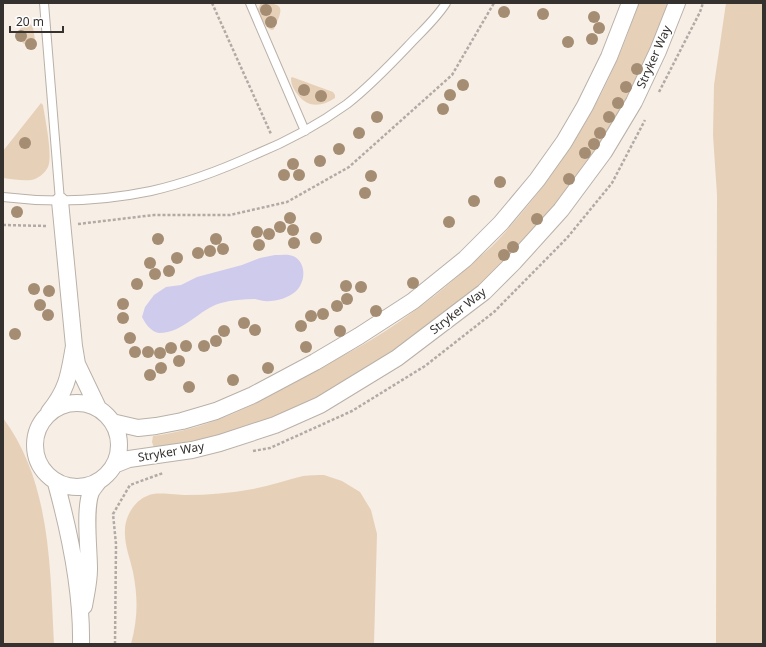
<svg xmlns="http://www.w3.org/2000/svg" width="766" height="647" font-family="'Noto Sans',sans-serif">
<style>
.green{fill:#e7d0b8}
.water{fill:#cfcbec}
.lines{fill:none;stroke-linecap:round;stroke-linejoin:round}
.lane-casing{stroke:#b9b1a8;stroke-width:10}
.street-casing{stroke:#b9b1a8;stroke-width:18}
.path{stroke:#b2aba5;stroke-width:2.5;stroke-dasharray:3 2;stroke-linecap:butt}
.lane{stroke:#fff;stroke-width:8}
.street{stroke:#fff;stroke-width:16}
.tree{fill:#a48d72}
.labels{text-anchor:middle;stroke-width:3.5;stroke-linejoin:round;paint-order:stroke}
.street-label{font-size:12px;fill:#34312e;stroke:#fff}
</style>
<rect width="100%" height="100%" fill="#f7eee6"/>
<path class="green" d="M261 3C287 3 282 10 274 29L272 30C264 28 261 17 258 9Z
M638 3H670L635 82 610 127 587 163 561 199 538 226 476 289 416 337 324 394 295 408 265 420 236 430 203 439 154 448 152 442 153 436C177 433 202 426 225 417 252 407 278 390 304 377 340 357 377 339 410 314 433 298 455 279 476 260 484 253 492 247 499 239 560 173 612 90 638 3Z
M726 3H763V644H716L717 195 713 135 714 85Z
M29 23 33 27 36 46 33 50 30 49 15 36 23 25Z
M292 77 333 92 335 95V98C322 107 308 108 298 95 294 90 291 85 291 78Z
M41 103 43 105C45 119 53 155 48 167 45 173 38 179 31 180 22 181 12 179 3 178V151Z
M3 418C51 482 50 568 54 644H3Z
M324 475 342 481 360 492 371 510 377 534 374 644H131C138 618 138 598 133 572 130 558 124 544 125 530 125 517 134 501 147 496 156 491 175 495 186 495 208 495 231 493 253 489 270 486 286 480 303 476 310 475 317 475 324 475Z"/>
<path class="water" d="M275 255C281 255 288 254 293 256 307 262 306 283 295 292 289 297 278 301 270 301 265 302 260 300 255 299 244 299 232 300 221 303 199 309 184 333 159 333 151 332 145 323 142 317L145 307 154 295 166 287 181 285 197 277 242 265 260 258Z"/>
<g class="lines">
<defs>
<path id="lane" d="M44 3 60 201
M250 3 305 131
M3 197C52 203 103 201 151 191 186 183 221 170 254 155 286 142 318 125 347 104 369 87 389 66 408 46 421 32 436 19 446 3"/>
<path id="street" d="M60 201 74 346
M35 445a42 42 0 1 1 84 0a42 42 0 1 1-84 0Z
M49 412C68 389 69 374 74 346L77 364 98 408
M112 422 138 428 156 426 182 421 216 411 253 395 315 362 359 336 413 301 465 259 501 223 537 180 564 142 585 106 609 57 630 3
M114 465 129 459 192 450 220 443 275 425 320 405 397 358 484 292 514 262 561 210 604 152 634 102 658 51 677 3
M56 483C70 534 82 591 81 644
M84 606C86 594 89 582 89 569 89 549 84 509 91 492 93 488 96 485 98 482"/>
</defs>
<use href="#lane" class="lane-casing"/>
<use href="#street" class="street-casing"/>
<path class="path" d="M212 3 271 134
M659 92 700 12 703 3
M78 224 154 215H230L287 202 349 167 452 75 494 3
M3 225 47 226
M253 451 270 448 352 411 425 366 494 312 567 238 612 183 645 120
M115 644 116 544 113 514 130 485 163 473"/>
<use href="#lane" class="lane"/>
<use href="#street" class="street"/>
</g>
<g class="tree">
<circle cx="266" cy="10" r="6"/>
<circle cx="504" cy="12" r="6"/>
<circle cx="543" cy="14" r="6"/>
<circle cx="594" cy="17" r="6"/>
<circle cx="271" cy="22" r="6"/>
<circle cx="599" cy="28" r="6"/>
<circle cx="21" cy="36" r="6"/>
<circle cx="592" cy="39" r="6"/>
<circle cx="568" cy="42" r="6"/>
<circle cx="31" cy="44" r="6"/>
<circle cx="637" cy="69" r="6"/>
<circle cx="463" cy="85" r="6"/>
<circle cx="626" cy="87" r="6"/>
<circle cx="304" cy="90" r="6"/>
<circle cx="450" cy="95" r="6"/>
<circle cx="321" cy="96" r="6"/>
<circle cx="618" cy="103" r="6"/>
<circle cx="443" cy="109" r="6"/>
<circle cx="377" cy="117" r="6"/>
<circle cx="609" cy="117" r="6"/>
<circle cx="359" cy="133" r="6"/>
<circle cx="600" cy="133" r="6"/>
<circle cx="25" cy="143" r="6"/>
<circle cx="594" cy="144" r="6"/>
<circle cx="339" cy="149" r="6"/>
<circle cx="585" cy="153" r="6"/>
<circle cx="320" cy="161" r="6"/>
<circle cx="293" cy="164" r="6"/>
<circle cx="284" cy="175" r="6"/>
<circle cx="299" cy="175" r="6"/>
<circle cx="371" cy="176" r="6"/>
<circle cx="569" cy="179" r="6"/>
<circle cx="500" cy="182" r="6"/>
<circle cx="365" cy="193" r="6"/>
<circle cx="474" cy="201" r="6"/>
<circle cx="17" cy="212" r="6"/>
<circle cx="290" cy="218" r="6"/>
<circle cx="537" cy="219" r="6"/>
<circle cx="449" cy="222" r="6"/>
<circle cx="280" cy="227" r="6"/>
<circle cx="293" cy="230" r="6"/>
<circle cx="257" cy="232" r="6"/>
<circle cx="269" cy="234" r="6"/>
<circle cx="316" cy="238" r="6"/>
<circle cx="158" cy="239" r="6"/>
<circle cx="216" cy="239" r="6"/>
<circle cx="294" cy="243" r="6"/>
<circle cx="259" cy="245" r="6"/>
<circle cx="513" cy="247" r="6"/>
<circle cx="223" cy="249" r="6"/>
<circle cx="210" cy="251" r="6"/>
<circle cx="198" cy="253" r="6"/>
<circle cx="504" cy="255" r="6"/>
<circle cx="177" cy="258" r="6"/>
<circle cx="150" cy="263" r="6"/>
<circle cx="169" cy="271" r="6"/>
<circle cx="155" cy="274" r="6"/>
<circle cx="413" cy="283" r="6"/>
<circle cx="137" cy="284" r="6"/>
<circle cx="346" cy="286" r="6"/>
<circle cx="361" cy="287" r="6"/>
<circle cx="34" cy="289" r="6"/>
<circle cx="49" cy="291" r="6"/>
<circle cx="347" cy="299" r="6"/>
<circle cx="123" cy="304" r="6"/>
<circle cx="40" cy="305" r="6"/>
<circle cx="337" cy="306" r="6"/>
<circle cx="376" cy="311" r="6"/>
<circle cx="323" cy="314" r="6"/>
<circle cx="48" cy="315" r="6"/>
<circle cx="311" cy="316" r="6"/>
<circle cx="123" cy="318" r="6"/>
<circle cx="244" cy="323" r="6"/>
<circle cx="301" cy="326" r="6"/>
<circle cx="255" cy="330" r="6"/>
<circle cx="224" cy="331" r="6"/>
<circle cx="340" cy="331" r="6"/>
<circle cx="15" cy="334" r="6"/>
<circle cx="130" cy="338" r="6"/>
<circle cx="216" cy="341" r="6"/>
<circle cx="186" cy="346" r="6"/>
<circle cx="204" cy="346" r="6"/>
<circle cx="306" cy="347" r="6"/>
<circle cx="171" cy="348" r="6"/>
<circle cx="135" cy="352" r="6"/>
<circle cx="148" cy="352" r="6"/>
<circle cx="160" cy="353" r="6"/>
<circle cx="179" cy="361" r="6"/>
<circle cx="161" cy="368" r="6"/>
<circle cx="268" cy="368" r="6"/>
<circle cx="150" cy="375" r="6"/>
<circle cx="233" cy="380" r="6"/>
<circle cx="189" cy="387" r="6"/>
</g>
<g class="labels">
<g class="street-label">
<text transform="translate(654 57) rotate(-66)" y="4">Stryker Way</text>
<text transform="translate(458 311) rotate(-38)" y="4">Stryker Way</text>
<text transform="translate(171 452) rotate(-10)" y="4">Stryker Way</text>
</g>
</g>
<rect width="766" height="647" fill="none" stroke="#34312e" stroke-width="8"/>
<path d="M10 26v6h53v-6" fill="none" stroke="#34312e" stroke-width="2"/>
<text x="16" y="26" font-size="12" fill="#34312e" stroke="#ffffff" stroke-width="3" paint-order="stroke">20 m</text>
</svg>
